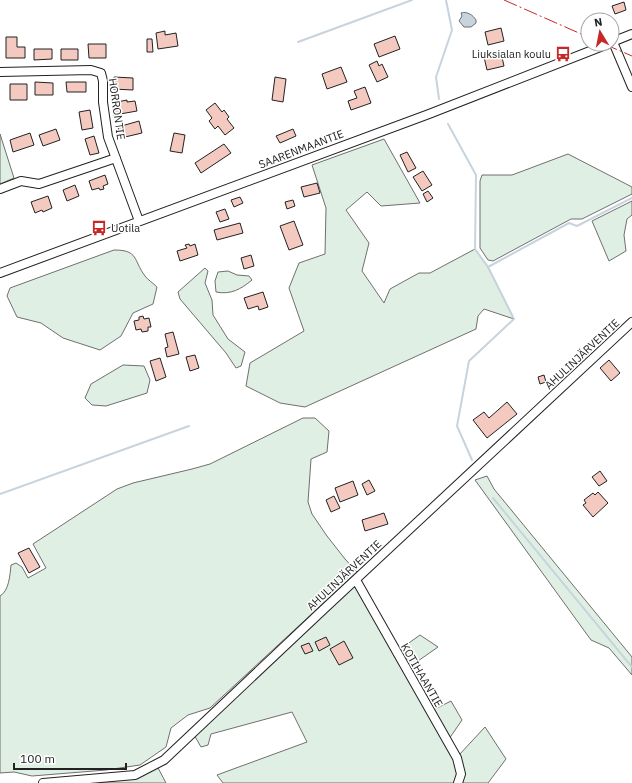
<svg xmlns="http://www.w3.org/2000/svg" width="632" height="783" font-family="'IBM Plex Sans',sans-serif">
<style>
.green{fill:#e0efe3;stroke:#6f6f6f}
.water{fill:#c7d3dd;stroke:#6f6f6f}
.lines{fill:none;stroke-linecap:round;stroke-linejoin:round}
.stream{stroke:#c7d3dd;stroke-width:2}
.building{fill:#f3c9c0;stroke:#222}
.minor-casing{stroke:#222;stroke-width:10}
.minor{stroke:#fff;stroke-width:8}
.power{stroke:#c62828;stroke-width:1;stroke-dasharray:14 3 2 3;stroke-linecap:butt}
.labels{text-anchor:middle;stroke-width:3;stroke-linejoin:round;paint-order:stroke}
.poi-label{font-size:11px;fill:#222;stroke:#fff;text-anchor:end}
.street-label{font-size:11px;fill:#222;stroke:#fff}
</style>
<rect width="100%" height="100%" fill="#fff"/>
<path class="green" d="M0 134 14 178 0 184Z
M384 139 420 203 381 206 367 192 346 210 369 243 362 271 384 303 390 289 419 273H430L475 249 488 267 514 319 484 309 478 316 476 329 305 407 280 403 246 386 250 363 304 331 289 288 299 263 325 254 326 208 312 165Z
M568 154 632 187V194L582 219H571L493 261 488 260 480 248V181L482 175H512Z
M632 201V215L627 219 624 235 626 251 609 261 592 221Z
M114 250C139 250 133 260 145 276 148 280 153 283 157 287L153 304 133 313 121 336 100 350 63 338 41 323 17 317 7 296 10 288Z
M205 268 208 271 205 283 212 300 213 315 228 339 245 352 241 366 236 368 226 353 180 299 178 292Z
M228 271 237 275 249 276 252 280C241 289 231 295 216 292L215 281 218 272Z
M123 365 144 366 150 380 147 393 106 406 92 405 85 398 91 384Z
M303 418H315L329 431 327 452 311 459 308 502 312 514 327 536 345 559 357 572 210 708 188 715 171 728 166 747 140 765 106 770 32 776 14 772 0 773V596C9 591 10 575 11 565L16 563 22 567 28 578 46 568 33 544 117 489 133 483 192 469 210 464Z
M487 476 494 489 632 657V675L609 648 591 640 475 480Z
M360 580 399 650 420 635 438 647 408 668 431 711 451 701 462 720 449 739 459 755 485 727 506 759 488 783H223L217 775 307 742 292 712 211 734 208 745 201 747 193 733Z
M156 764 166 783H81L135 775Z"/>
<path class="water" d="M461 13C467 11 473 15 476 20V23L471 27H464L459 21 462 16Z"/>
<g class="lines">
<path class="stream" d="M298 42 412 0
M439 99 436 77 452 30 446 0
M448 124 476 175 475 249 488 267
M472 460 457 426 469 361 514 319 488 267 569 223 577 226 632 198
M0 494 189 426
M493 498 632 667"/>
</g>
<path class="building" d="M624 2 626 10 615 14 612 6Z
M501 28 504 41 488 45 485 32Z
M165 31V35L176 33 178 46 158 49 156 33Z
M395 36 400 49 379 57 374 44Z
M6 37H17V47H25V58H6Z
M147 39H152L153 52H147Z
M88 44H106V58H89Z
M34 49H52V59L34 60Z
M61 49H78V60H61Z
M501 53 504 66 487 70 484 57Z
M377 61 379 66 382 64 388 77 377 82 369 65Z
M341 67 347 82 327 89 322 74Z
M114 77 133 78V90L113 89Z
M275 77 286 79 283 102 272 100Z
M35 82 53 83V95H35Z
M66 82H86V92H67Z
M10 84H27V100H10Z
M365 87 371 103 351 110 348 101 357 98 354 91Z
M127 100V102L135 101 137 111 120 114V116L114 117 113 108 118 107 117 102Z
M215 103 222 112 224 110 229 117 227 119 234 128 225 135 218 126 215 129 209 121 212 118 206 110Z
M90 110 93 128 82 130 79 112Z
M139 121 142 133 125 137 124 136 120 137 118 127Z
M56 129 60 140 43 146 39 135Z
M293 129 296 136 280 143 276 136Z
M30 133 34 145 13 152 10 140Z
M174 133 185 135 182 153 170 151Z
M94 136 99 153 90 155 85 139Z
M224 144 231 153 201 173 195 163Z
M407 152 416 168 408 172 400 155Z
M423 171 432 185 422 191 413 177Z
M105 175 108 184 103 186 104 189 100 190 99 188 92 190 89 181Z
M317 183 320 193 304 197 301 187Z
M75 185 79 196 67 201 63 190Z
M428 191 433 198 427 202 423 194Z
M48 196 52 208 43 212 42 210 35 213 31 202Z
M240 197 243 203 234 207 231 200Z
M293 200 295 206 287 209 285 202Z
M225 209 229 219 220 222 216 212Z
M294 221 303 245 289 250 280 226Z
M240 223 243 233 217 240 214 230Z
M189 244 190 246 195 244 198 255 180 261 177 251 187 248 185 245Z
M251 255 254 266 244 269 241 258Z
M263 292 268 307 259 310 258 306 248 309 244 298Z
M143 316 144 319 149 318 151 327H148V331L142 332 141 329 136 330 134 321 139 320V317Z
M173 332 179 354 167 357 165 348 168 347 165 334Z
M195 355 199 368 190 371 186 357Z
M160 358 166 377 156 381 150 361Z
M609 360 620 373 611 381 600 368Z
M544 375 546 382 540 384 538 377Z
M507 402 517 414 487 438 473 420 484 412 489 418Z
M600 471 607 481 599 486 592 477Z
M369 480 375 491 367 495 362 484Z
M353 481 358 495 340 502 335 488Z
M598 492 608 503 593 517 583 505 586 503 584 500 593 493 595 495Z
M334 496 340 508 331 512 326 500Z
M384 513 388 524 365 531 362 520Z
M29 548 40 567 29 573 18 553Z
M326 637 330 645 319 651 315 642Z
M344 641 353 658 339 665 330 649Z
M309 643 313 651 305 654 301 646Z"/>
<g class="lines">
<defs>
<path id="minor" d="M612 42 632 34
M613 42 632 87
M0 72 91 70 101 73 103 81V102L108 137 139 221
M0 189 21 181 39 184 116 158
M0 273 429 114 608 44
M356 580 457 758 461 774 458 783
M43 783 135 775 164 760 324 609 632 322"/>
</defs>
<use href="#minor" class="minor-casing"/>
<use href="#minor" class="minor"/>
<path class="power" d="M504 0 588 37
M604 44 632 56"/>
</g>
<defs>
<symbol id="bus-bare" viewBox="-9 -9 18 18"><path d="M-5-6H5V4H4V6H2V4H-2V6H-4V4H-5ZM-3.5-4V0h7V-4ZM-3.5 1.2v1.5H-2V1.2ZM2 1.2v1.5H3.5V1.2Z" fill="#c62828" stroke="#fff" stroke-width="2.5" paint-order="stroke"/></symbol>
</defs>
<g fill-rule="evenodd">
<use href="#bus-bare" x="552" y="43" width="22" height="22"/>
<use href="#bus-bare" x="88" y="217" width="22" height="22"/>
</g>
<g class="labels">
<g class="poi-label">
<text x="551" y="58">Liuksialan koulu</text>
<text x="111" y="232" text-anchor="start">Uotila</text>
</g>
<g class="street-label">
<text transform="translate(117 109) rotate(82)" y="4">HORRONTIE</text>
<text transform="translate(301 149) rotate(-21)" y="4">SAARENMAANTIE</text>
<text transform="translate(582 354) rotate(-43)" y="4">AHULINJÄRVENTIE</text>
<text transform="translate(344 575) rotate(-43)" y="4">AHULINJÄRVENTIE</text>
<text transform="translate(422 675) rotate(60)" y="4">KOTIHAANTIE</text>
</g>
</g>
<g transform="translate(600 32) rotate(350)"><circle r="19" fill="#ffffff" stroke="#a7a7a7"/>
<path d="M0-3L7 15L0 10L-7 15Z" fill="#c62828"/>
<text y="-6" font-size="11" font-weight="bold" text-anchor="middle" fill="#222222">N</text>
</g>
<path d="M14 763v6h112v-6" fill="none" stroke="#222222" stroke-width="2"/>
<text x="20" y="763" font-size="12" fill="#222222" stroke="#ffffff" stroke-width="3" paint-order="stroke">100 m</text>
</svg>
